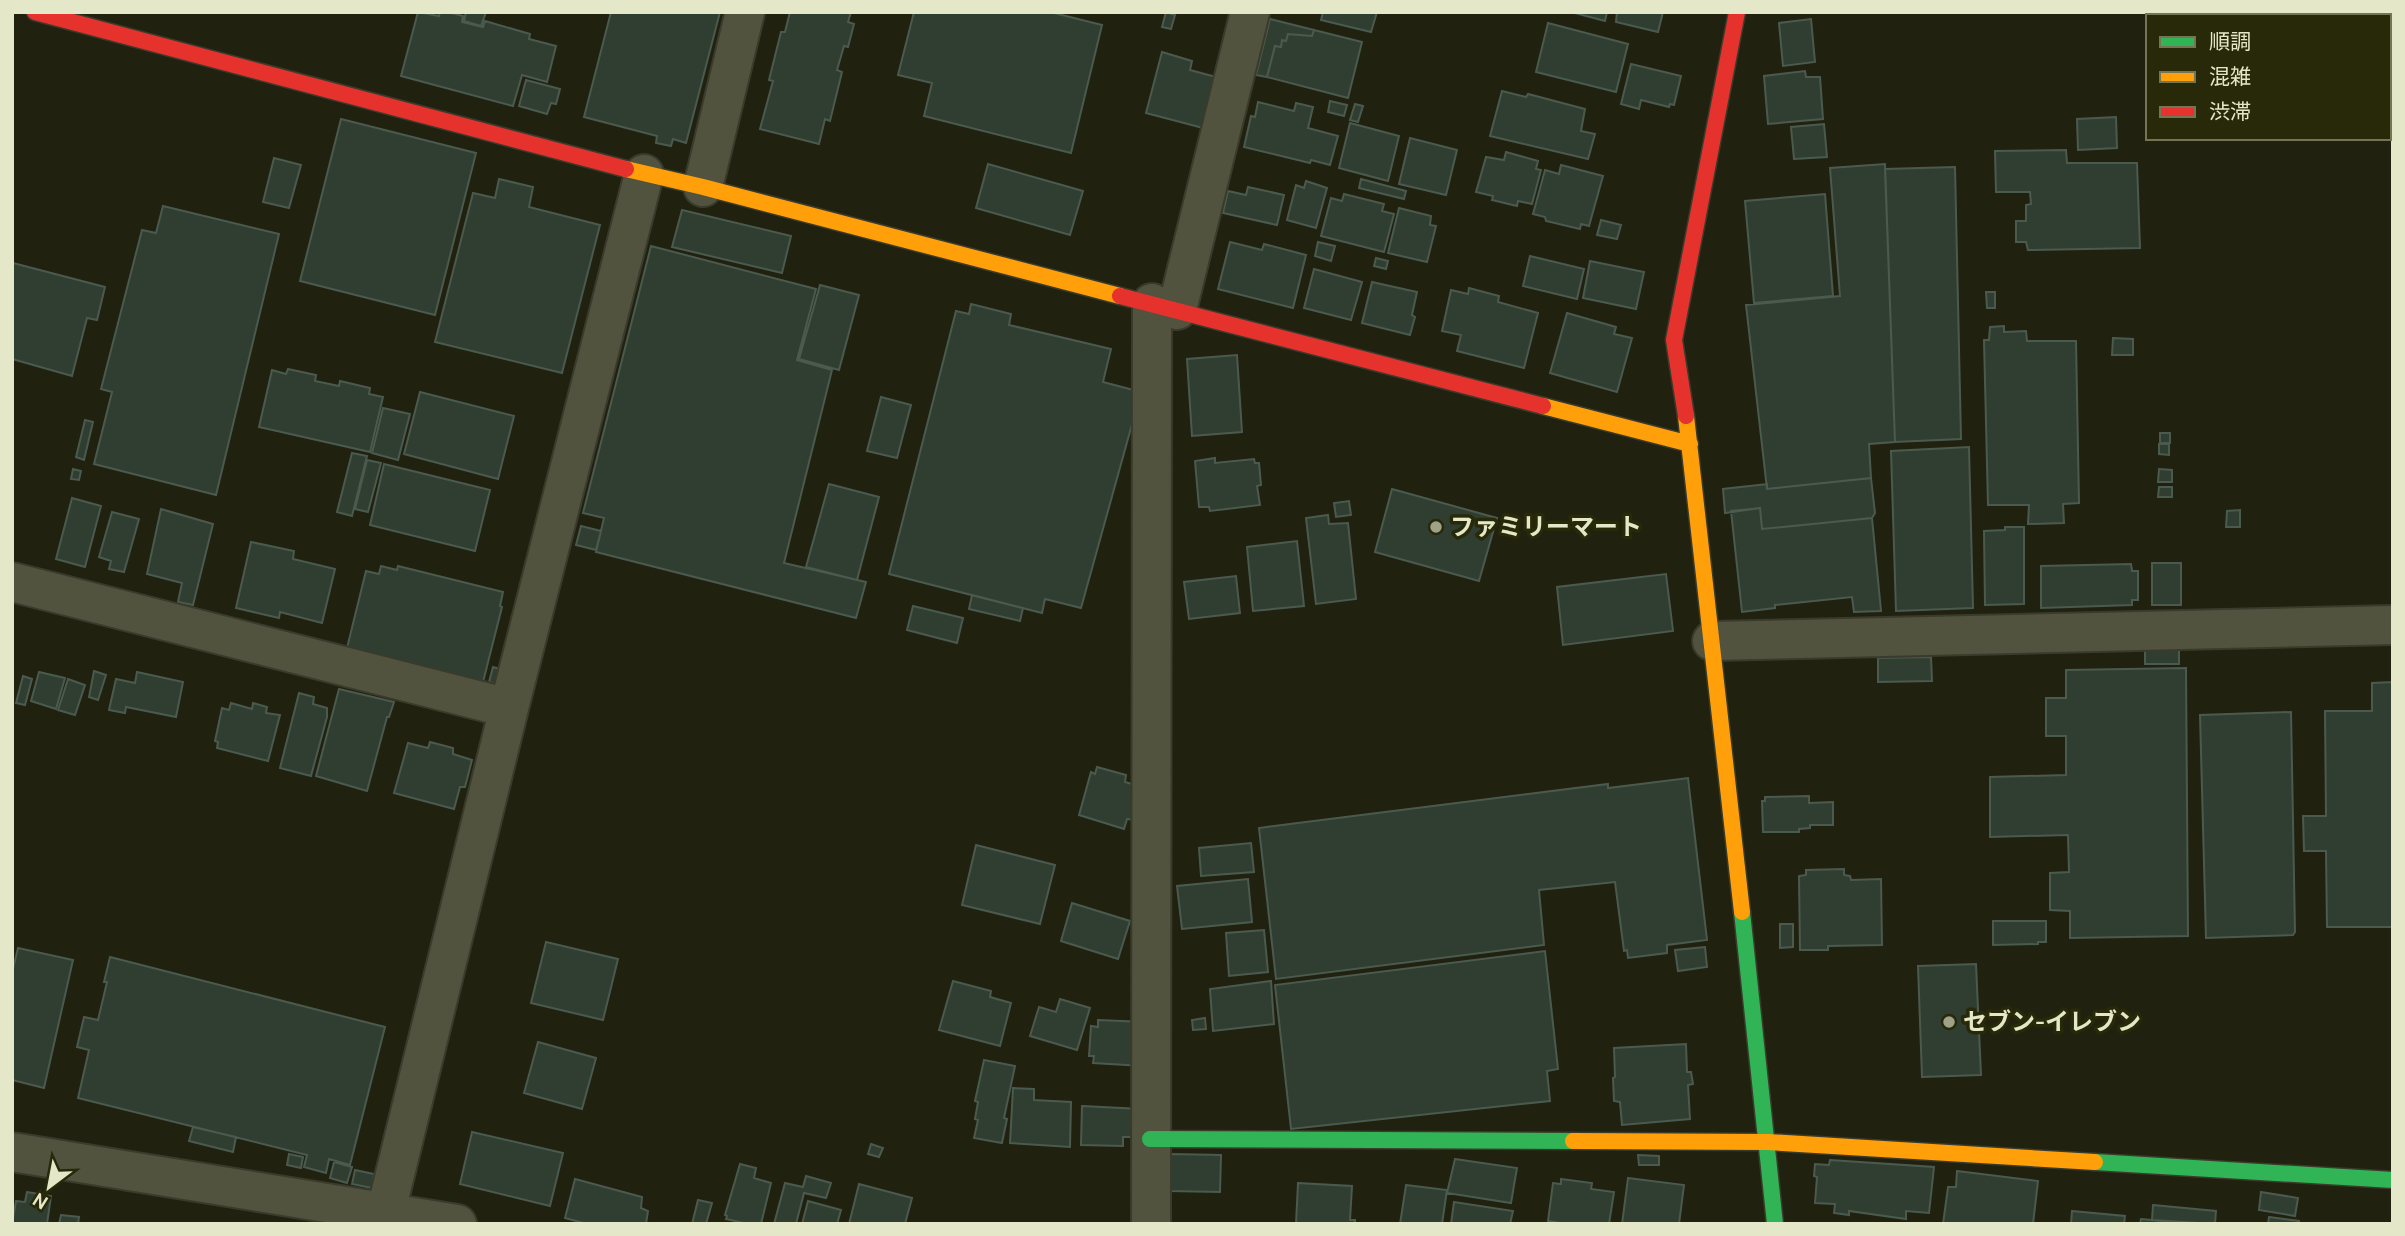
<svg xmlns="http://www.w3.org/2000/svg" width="2405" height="1236" font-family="Cabin,'Noto Sans JP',sans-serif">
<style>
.building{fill:#303e32;stroke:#4b5a4e;stroke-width:2}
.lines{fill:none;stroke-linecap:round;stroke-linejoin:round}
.street-casing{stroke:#3a3b2c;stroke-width:42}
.fast-casing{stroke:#3a3b2c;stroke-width:19}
.slow-casing{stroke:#3a3b2c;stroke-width:19}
.jam-casing{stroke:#3a3b2c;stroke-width:19}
.street{stroke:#51533e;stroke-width:38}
.fast{stroke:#30b455;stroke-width:16}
.slow{stroke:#ff9f0a;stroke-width:16}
.jam{stroke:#e5322d;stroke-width:16}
.poi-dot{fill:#a0a288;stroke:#282908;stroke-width:2.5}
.labels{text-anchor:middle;stroke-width:7;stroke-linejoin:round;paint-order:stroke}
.poi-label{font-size:24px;font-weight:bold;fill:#e5e8c8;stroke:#282908;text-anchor:start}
</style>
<rect width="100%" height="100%" fill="#212110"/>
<path class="building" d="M418 12 439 16 440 12H448L463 16 462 22 483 27 485 21 530 34 529 39 556 46 547 82 522 75 513 106 401 76Z
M466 12H486L481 26 464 21Z
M611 12H720L686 143 673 139 671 146 656 143 657 136 584 117Z
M790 12H851L848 22 854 24 848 47 844 46 837 70 842 72 830 121 825 119 819 144 760 129 773 81 769 80 781 32H785Z
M914 12H1050L1102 25 1071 153 924 116 932 83 898 75Z
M1166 12 1175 15 1171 29 1162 27Z
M1323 12H1377L1371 32 1321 20Z
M1571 12H1607L1605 21Z
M1617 12H1663L1658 32 1616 22Z
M1270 19 1314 30 1312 36 1288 34 1286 41 1282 40 1281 47 1275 46 1267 77 1256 75Z
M1811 19 1815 62 1783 66 1779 23Z
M1548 23 1628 44 1616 92 1536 72Z
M1314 30 1362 42 1348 98 1267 77 1275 46 1281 47 1282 40 1286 41 1288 34 1312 36Z
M1162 52 1192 61 1190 70 1216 77 1203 128 1146 113Z
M1631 64 1681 76 1674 105 1670 104 1669 107 1641 100 1639 109 1621 104Z
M1805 71 1806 77H1820L1823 119 1768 124 1764 76Z
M526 80 560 89 556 104 551 103 547 114 519 106Z
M1502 91 1526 97 1528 94 1585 109 1581 131 1595 134 1588 159 1490 136Z
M1330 101 1347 105 1344 116 1328 112Z
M1258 102 1294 111 1296 103 1313 107 1308 128 1338 136 1330 165 1311 160 1310 163 1244 147 1251 116 1255 117Z
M1355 104 1363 106 1358 122 1350 120Z
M2116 117 2117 148 2078 150 2077 119Z
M341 119 476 153 435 315 300 281Z
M1350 123 1399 136 1388 181 1339 168Z
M1824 124 1827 157 1794 159 1791 127Z
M1410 138 1457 150 1446 195 1399 184Z
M2066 150 2067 163H2137L2140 248 2028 250 2026 242H2016V221H2026V205L2031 204 2030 192H1996L1995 151Z
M1506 152 1538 161 1536 169 1541 170 1532 204 1518 201 1517 206 1492 200 1493 196 1476 192 1486 157 1504 160Z
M274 158 301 165 289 208 263 202Z
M988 164 1083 191 1070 235 976 208Z
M1885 164 1895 442 1869 444 1871 478 1767 489 1746 305 1840 296 1830 168Z
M1561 165 1603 176 1589 226 1581 224 1580 229 1546 221 1545 217 1533 214 1545 170 1559 174Z
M1955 167 1961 439 1895 442 1885 169Z
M499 179 533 187 529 207 600 225 562 373 435 342 473 193 495 198Z
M1361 179 1406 191 1404 199 1359 188Z
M1306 181 1327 188 1316 228 1287 220 1296 185 1304 188Z
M1248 187 1284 195 1277 225 1223 213 1228 191 1246 195Z
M1344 194 1384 204 1382 211 1394 214 1384 252 1321 236 1331 198 1342 201Z
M1825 194 1833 296 1754 303 1745 201Z
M163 206 279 234 216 495 94 464 112 392 101 389 142 230 156 233Z
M1399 208 1431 216 1430 225 1436 226 1427 262 1388 253Z
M682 210 791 236 782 273 672 247Z
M1601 220 1621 225 1617 239 1597 235Z
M1230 242 1262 250 1264 244 1306 255 1293 308 1218 289Z
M1318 242 1335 246 1331 261 1315 256Z
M651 246 816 289 797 360 832 370 784 563 866 582 856 618 596 552 604 518 583 513Z
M1530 256 1584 269 1577 299 1523 286Z
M1376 258 1388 261 1386 269 1374 266Z
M1590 261 1644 272 1636 309 1583 298Z
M13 263 105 287 97 320 87 318 72 376 12 359Z
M1314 269 1362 282 1351 320 1304 308Z
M1372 282 1417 292 1412 315 1415 317 1410 335 1362 323Z
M820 285 859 295 839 370 799 359Z
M1469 288 1499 296 1498 302 1538 313 1524 368 1457 351 1461 335 1442 331 1451 290 1468 294Z
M1986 292H1995V308H1987Z
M971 304 1011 314 1009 325 1111 349 1103 382 1141 392 1081 608 1045 599 1042 613 889 574 956 311 969 314Z
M1567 313 1616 327 1614 334 1632 338 1617 392 1550 373Z
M2004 326V332L2026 331 2027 341H2076L2079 503 2063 504 2064 523 2028 524 2029 505H1988L1984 340H1989L1990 327Z
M2113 338 2133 339V355H2112Z
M1237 355 1242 432 1192 436 1187 359Z
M288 369 316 375 315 381 339 386 340 381 370 388 369 394 383 397 370 452 259 427 272 370 286 374Z
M420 392 514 416 498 479 404 454Z
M881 397 911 405 897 458 867 451Z
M383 408 410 414 398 460 372 453Z
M85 420 93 422 84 460 76 457Z
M2160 433H2170V443H2160Z
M2159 444H2169V455L2159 454Z
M1969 447 1973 608 1896 611 1891 451Z
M352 453 367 456 352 516 337 512Z
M1215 458V463L1254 459 1255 463H1259L1261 485 1257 486 1260 505 1210 511 1209 507H1199L1195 461Z
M367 460 381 463 368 512 355 509Z
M384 464 490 490 475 551 370 525Z
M73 469 81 471 79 480 71 479Z
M2159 469 2172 470V482H2158Z
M1871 478 1875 513 1872 518 1762 529 1760 508 1725 513 1723 489 1767 484V489Z
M829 484 879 497 857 580 806 567Z
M2159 487H2172V497H2158Z
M1392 489 1497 518 1479 581 1375 552Z
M72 498 101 506 85 567 56 559Z
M1349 501 1351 515 1336 517 1334 503Z
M1760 508 1762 529 1872 518 1881 611 1854 612 1852 597 1775 605V608L1742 612 1731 511Z
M161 509 213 524 193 605 178 602 182 583 147 574Z
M2240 510V527H2226L2227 511Z
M112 512 139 519 124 572 109 569 111 561 99 557Z
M1328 515 1329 524 1348 523 1356 599 1316 604 1306 518Z
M581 526 601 531 596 550 576 545Z
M2005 527H2024V604L1985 605 1984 531 2005 530Z
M1297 541 1304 606 1253 611 1247 547Z
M251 542 294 551 293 559 335 569 322 623 280 612 279 618 236 608Z
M2152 563H2181V605H2152Z
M2131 564 2132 571H2138V600H2132V605L2041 608V566Z
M381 566 397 570 398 566 503 592 500 606 502 607 482 686 346 652 366 571 379 574Z
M1666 574 1673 631 1563 645 1557 587Z
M1236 576 1240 613 1189 619 1184 582Z
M972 595 1023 608 1020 621 969 609Z
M913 606 963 618 957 643 907 630Z
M2145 642H2179V664H2145Z
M1931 657 1932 681 1878 682V658Z
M493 667 500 669 497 684 489 682Z
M2186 668 2188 936 2070 938V911L2050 910V873L2069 872 2068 835 1990 837V777L2066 775V736H2046V698H2066V670Z
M94 671 106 675 98 700 89 697Z
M39 672 65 678 56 709 31 701Z
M137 672 183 682 176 717 126 707 125 713 109 710 116 679 135 683Z
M23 676 32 679 25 705 16 703Z
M68 679 85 685 75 715 58 710Z
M2393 682V927H2327L2326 851H2304L2303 816H2326L2325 711H2372V683Z
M339 689 394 702 389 717H387L367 791 316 776Z
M299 693 314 697 313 704 327 708V717L311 776 280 768Z
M231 703 252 709 253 703 267 707 266 713 280 715 268 761 217 748 218 742 215 741 222 708 229 710Z
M2291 712 2295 932 2293 935 2206 938 2200 715Z
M430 742 453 748V754L472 760 465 787H460L454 809 394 793 408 743 428 748Z
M1097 767 1126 775 1125 782 1142 787 1134 820 1127 819 1124 829 1079 815 1091 772 1095 774Z
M1688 778 1707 940 1667 945V953L1628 958 1627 950 1624 951 1615 882 1539 890 1544 945 1276 979 1259 828 1608 784V788Z
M1809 796V803L1833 802V825H1810V828L1799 829V832H1763L1762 801H1765V797Z
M1251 843 1254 872 1201 876 1199 848Z
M976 845 1055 865 1040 924 962 905Z
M1844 869V875L1850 876 1851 880 1881 879 1882 945 1828 946V950H1800L1799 876 1806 875V870Z
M1248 879 1252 922 1182 929 1177 886Z
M1072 903 1130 921 1118 959 1061 941Z
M1993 921H2046V942H2038V944L1993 945Z
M1780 924H1793V947L1780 948Z
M1264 930 1268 972 1229 976 1226 933Z
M546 942 618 959 603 1020 531 1003Z
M1705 947 1707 967 1678 971 1675 950Z
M18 948 73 960 44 1088 12 1080V973Z
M1545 951 1558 1069 1547 1071 1550 1101 1291 1129 1275 985Z
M110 957 385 1027 350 1165 329 1159 326 1173 304 1167 307 1155 78 1098 89 1050 77 1047 84 1017 98 1020 107 982H104Z
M1976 964 1981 1075 1922 1077 1918 966Z
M953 981 991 991 990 997 1011 1003 1000 1046 939 1030Z
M1271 981 1274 1024 1213 1031 1210 989Z
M1060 999 1090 1008 1077 1050 1030 1036 1039 1007 1056 1012Z
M1205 1018 1206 1029 1193 1030 1192 1020Z
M1098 1020 1145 1022 1143 1066 1093 1063 1094 1056H1089L1091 1026 1098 1027Z
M538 1042 596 1058 582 1109 524 1093Z
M1686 1044 1687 1072H1691L1693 1084 1688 1085 1690 1119 1622 1125 1620 1102 1614 1101 1613 1078 1615 1077 1614 1048Z
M984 1060 1015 1066 1004 1118 1007 1119 1002 1143 974 1138 978 1120 975 1119 978 1102 975 1101Z
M1013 1088 1034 1089V1100L1071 1102 1070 1147 1010 1143Z
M1082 1106 1141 1109 1137 1137H1123V1146L1081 1145Z
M193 1127 236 1137 233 1152 189 1141Z
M472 1132 563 1153 550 1206 460 1184Z
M871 1144 883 1148 879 1157 868 1154Z
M289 1154 303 1157 301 1168 287 1165Z
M1171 1154 1221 1155 1220 1192 1169 1191Z
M1638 1155 1659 1156V1165H1639Z
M1455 1159 1517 1168 1511 1203 1447 1193Z
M1830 1160 1934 1167 1929 1213 1906 1211V1219L1849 1211V1215L1834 1213 1835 1204 1815 1203 1817 1177 1814 1176 1815 1164 1829 1165Z
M334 1162 352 1167 347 1183 330 1178Z
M740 1164 756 1168 754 1178 771 1183 761 1224H748L726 1219 727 1216 725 1215Z
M355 1170 374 1174 372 1188 352 1184Z
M1957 1171 2038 1181 2033 1224H1943L1948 1187H1956Z
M806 1176 831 1183 826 1198 804 1193 796 1224H774L785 1183 803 1187Z
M1628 1178 1684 1185 1679 1224H1622Z
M575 1179 642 1197 641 1208 648 1211 646 1224H587L565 1218Z
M1561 1179 1592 1183 1591 1189 1614 1192 1609 1224H1566L1548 1221 1553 1183 1561 1184Z
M1298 1183 1352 1186 1350 1220H1355V1224H1296Z
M859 1184 912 1198 905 1224H849Z
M1406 1185 1447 1190 1442 1224H1400Z
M27 1192 51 1196 47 1224H12L16 1201 25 1202Z
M2261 1192 2298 1198 2295 1216 2259 1210Z
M698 1200 712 1203 706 1224H692Z
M808 1201 841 1210 837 1224H802Z
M1454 1202 1513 1211 1510 1224H1451Z
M2153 1205 2216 1211 2215 1224 2152 1220Z
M2072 1211 2125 1216 2124 1224H2071Z
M61 1215 79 1217 78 1224H59Z
M2269 1217 2299 1221V1224H2268Z
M2141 1219 2152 1220 2189 1224H2140Z"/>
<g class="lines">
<defs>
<path id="street" d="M703 187 745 12
M1177 310 1250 12
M12 582 509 708
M1712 641 2393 625
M12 1152 457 1224
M380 1224 386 1211 509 708 644 174
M1151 1224 1152 303"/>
<path id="fast" d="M1742 912 1775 1224
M1150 1139 1573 1141
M2095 1162 2393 1180"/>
<path id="slow" d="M626 169 703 187 1120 296
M1543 406 1690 444
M1686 416 1742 912
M1573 1141 1768 1142 2095 1162"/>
<path id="jam" d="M35 12 626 169
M1120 296 1543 406
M1686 416 1674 340 1737 12"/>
</defs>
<use href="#street" class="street-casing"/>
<use href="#fast" class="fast-casing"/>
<use href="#slow" class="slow-casing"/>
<use href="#jam" class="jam-casing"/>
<use href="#street" class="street"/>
<use href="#fast" class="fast"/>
<use href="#slow" class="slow"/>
<use href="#jam" class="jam"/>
</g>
<g class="poi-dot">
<circle cx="1436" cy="527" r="7"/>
<circle cx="1949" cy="1022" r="7"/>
</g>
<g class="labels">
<g class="poi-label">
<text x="1450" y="535">ファミリーマート</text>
<text x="1963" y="1030">セブン-イレブン</text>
</g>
</g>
<rect width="2405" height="1236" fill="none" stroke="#e5e8c8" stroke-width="28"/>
<rect x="2146" y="14" width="245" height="126" fill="#282908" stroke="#747555" stroke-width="2"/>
<rect x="2160" y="37" width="35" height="10" fill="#30b455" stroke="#747555" stroke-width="2"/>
<text x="2209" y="49" font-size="21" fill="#e5e8c8">順調</text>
<rect x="2160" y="72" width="35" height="10" fill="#ff9f0a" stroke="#747555" stroke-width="2"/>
<text x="2209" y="84" font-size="21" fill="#e5e8c8">混雑</text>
<rect x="2160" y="107" width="35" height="10" fill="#e5322d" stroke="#747555" stroke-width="2"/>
<text x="2209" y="119" font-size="21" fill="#e5e8c8">渋滞</text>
<g transform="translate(49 1187) rotate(212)" stroke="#282908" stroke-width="5" paint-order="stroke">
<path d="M0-5L12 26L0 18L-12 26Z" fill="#e5e8c8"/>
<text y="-10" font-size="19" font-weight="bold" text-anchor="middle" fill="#e5e8c8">N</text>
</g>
</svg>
